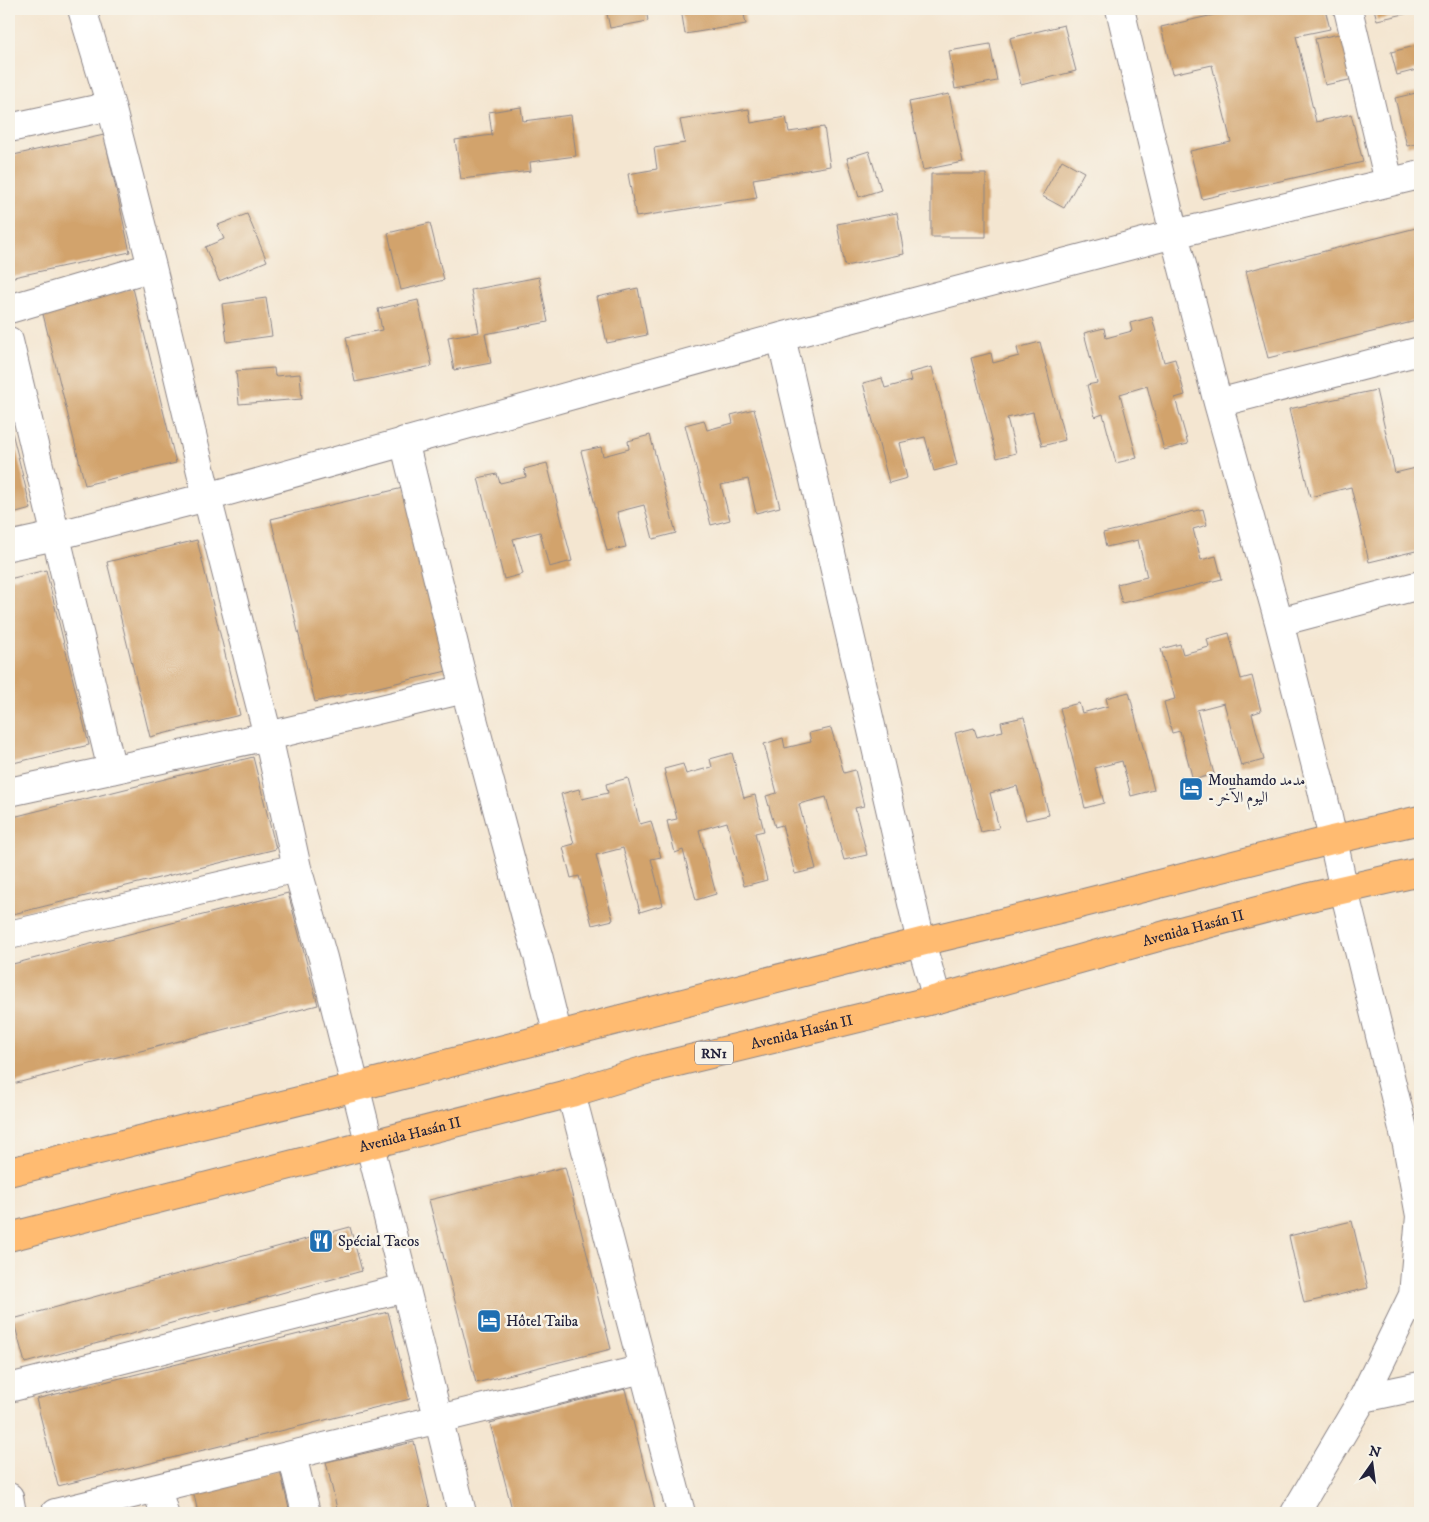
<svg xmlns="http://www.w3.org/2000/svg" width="1429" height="1522" font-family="'IM FELL DW Pica',Amiri,serif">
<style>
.building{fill:#d2a36c}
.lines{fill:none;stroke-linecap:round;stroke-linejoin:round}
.minor-casing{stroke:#8b8486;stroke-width:30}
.major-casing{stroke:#8b8486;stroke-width:30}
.minor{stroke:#fff;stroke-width:28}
.major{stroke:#ffbb71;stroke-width:28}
.labels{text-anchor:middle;stroke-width:5;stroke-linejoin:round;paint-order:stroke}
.shield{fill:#f7f3e8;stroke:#62616f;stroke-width:1}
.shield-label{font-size:14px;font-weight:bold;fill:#22223b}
.poi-label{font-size:15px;fill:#22223b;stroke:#f7f3e8;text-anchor:start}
.street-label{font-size:15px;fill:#22223b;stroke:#f7f3e8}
</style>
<rect width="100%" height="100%" fill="#f7f3e8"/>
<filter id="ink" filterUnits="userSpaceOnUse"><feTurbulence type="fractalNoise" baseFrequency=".02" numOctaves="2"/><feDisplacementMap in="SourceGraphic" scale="10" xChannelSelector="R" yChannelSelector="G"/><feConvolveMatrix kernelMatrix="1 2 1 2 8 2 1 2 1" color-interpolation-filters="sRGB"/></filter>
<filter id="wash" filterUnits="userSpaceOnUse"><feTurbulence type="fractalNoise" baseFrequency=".0096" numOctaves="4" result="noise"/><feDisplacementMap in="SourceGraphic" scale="20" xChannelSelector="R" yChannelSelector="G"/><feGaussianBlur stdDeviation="1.12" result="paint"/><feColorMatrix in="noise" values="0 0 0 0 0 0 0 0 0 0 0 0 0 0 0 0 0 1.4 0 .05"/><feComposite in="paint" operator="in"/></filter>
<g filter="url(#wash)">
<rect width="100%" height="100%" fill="#f4e6d1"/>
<g id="blocks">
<path class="building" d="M606 9H646L648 21 610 28Z
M681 9H743L746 24 685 34Z
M1239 9H1325L1330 29 1296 36 1316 122 1351 114 1363 162 1202 199 1190 151 1231 142 1212 65 1172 74 1161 27Z
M1374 9H1420V18L1418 11 1377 20Z
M1064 25 1076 71 1021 85 1010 38Z
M1348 32 1358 78 1325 85 1315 39Z
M990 44 997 81 955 89 949 51Z
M1415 46 1420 69 1397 75 1391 52Z
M1420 92V143L1407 146 1395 98Z
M949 94 963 162 923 170 909 102Z
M521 107 523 121 571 115 576 156 530 162 531 171 461 179 455 140 492 135 489 112Z
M749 109 751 123 786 117 789 132 824 127 830 166 753 179 757 198 636 217 628 174 657 169 654 148 685 143 680 120Z
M104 135 130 252 9 278V156Z
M869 151 881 190 859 197 847 158Z
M1062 160 1084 172 1064 208 1042 196Z
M931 174H986V237H931Z
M897 213 904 254 845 266 837 224Z
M247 214 267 261 219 281 205 247 224 239 218 225Z
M430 223 444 280 401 290 388 233Z
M1420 227V320L1268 358 1246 271Z
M539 277 548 322 485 334 491 363 454 370 448 337 479 332 471 290Z
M133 288 176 463 85 485 42 310Z
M638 288 647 335 607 343 597 297Z
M266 298 272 336 227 342 222 304Z
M418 300 432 366 355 382 346 337 382 330 378 309Z
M1152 317 1164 362 1175 359 1185 395 1175 398 1188 444 1164 450 1147 386 1120 394 1137 458 1116 463 1103 414 1095 417 1087 385 1097 383 1084 333 1104 328 1106 338 1132 331 1130 323Z
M1040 342 1065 440 1042 446 1033 412 1007 418 1016 453 997 458 971 358 991 353 993 363 1019 356 1017 348Z
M932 367 957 465 934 471 925 437 899 443 907 478 889 483 863 383 882 378 885 388 911 381 909 373Z
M274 368 275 376 300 374 302 399 239 404 236 371Z
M1376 390 1395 473 1420 467V550L1369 562 1351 487 1310 497 1289 409Z
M754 409 780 507 756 513 748 479 721 485 730 520 711 525 685 425 704 420 707 430 733 423 731 415Z
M9 420 31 509 9 515Z
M650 435 676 533 653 539 644 505 617 512 626 547 607 551 581 451 601 447 603 456 629 449 628 441Z
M547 463 572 561 549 567 540 532 513 539 523 574 504 579 478 478 497 474 500 483 526 477 524 469Z
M407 487 451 670 315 702 271 519Z
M1203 509 1207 525 1193 529 1201 560 1216 556 1222 579 1122 603 1117 584 1147 577 1138 540 1106 547 1103 533Z
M197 540 240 715 150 737 107 562Z
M46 570 89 745 9 764V579Z
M1229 633 1241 679 1252 676 1261 711 1252 714 1264 760 1241 766 1224 703 1197 710 1214 774 1193 780 1180 731 1172 733 1164 702 1175 699 1161 649 1180 644 1183 654 1209 647 1207 639Z
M1129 692 1154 790 1131 796 1122 761 1095 768 1104 803 1085 808 1060 708 1079 703 1082 713 1108 706 1106 698Z
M1024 717 1049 815 1026 820 1017 786 990 793 999 828 981 832 955 733 974 728 977 737 1003 731 1001 722Z
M831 728 844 773 855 770 864 806 855 808 867 855 844 860 826 797 799 804 816 869 795 874 782 825 775 827 766 796 777 793 764 744 783 738 785 748 811 742 809 733Z
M732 753 744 798 755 795 764 831 755 833 767 880 744 886 727 822 699 830 716 894 696 900 683 850 675 853 667 821 677 819 664 769 683 764 686 774 712 767 710 759Z
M253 757 276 849 9 915V818Z
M628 778 640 824 651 821 661 857 651 859 663 905 640 912 623 848 596 855 613 920 592 925 579 876 571 878 563 847 574 844 561 794 579 789 582 799 608 793 606 784Z
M288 893 318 1005 9 1085V965Z
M565 1167 611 1349 476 1383 429 1200Z
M1352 1221 1368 1288 1304 1303 1289 1236Z
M350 1227 362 1271 25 1363 13 1319Z
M388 1312 410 1399 58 1486 36 1399Z
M625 1389 656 1513H513L490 1423Z
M414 1442 431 1513H338L326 1462Z
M280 1470 290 1513H198L193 1490Z"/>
</g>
</g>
<g filter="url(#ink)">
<use href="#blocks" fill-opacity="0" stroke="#8b8486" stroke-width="1"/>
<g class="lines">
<defs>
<path id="minor" d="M82 9 111 106 152 267 207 497 268 736 297 868 323 958 462 1513
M1120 9 1174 234 1218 403 1279 622 1322 790 1344 890 1407 1145 1420 1216 1413 1295 1363 1398 1295 1513
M1348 9 1389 182
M9 128 111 106
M9 309 152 267
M781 337 921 942 937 999
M9 341 112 770
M1218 403 1420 351
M404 441 465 689 526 917 538 956 558 1036
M9 546 55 536 207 497 781 337 1174 234 1420 175
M1279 622 1420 585
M9 792 268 736 465 689
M9 935 297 868
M571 1093 681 1513
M9 1388 405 1288
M1363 1398 1420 1386
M292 1455 306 1513
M157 1488 164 1513
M9 1497 12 1513
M55 1513 643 1369"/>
<g id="major">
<path d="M9 1172 356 1087 921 942 1068 907 1332 840 1420 820"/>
<path id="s1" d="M9 1237 571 1093 649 1069 937 999 1169 934 1310 897 1420 872"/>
</g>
</defs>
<use href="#minor" class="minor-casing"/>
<use href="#major" class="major-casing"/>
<use href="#minor" class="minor"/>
<use href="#major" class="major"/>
</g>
</g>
<defs>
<symbol id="hotel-square" viewBox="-11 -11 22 22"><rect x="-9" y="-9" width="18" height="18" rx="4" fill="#1f6fb2" stroke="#f7f3e8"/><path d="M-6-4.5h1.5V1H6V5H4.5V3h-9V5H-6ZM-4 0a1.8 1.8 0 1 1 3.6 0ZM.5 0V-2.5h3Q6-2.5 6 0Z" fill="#fff"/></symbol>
<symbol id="restaurant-square" viewBox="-11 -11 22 22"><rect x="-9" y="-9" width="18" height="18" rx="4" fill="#1f6fb2" stroke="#f7f3e8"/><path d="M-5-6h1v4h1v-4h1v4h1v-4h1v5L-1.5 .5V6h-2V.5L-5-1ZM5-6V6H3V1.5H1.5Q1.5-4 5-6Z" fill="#fff"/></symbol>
</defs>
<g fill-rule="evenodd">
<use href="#hotel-square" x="1177" y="775" width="28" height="28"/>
<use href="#restaurant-square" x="307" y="1227" width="28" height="28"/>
<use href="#hotel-square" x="475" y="1307" width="28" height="28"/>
</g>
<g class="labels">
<rect class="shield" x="695" y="1041.5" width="38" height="23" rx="4"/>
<g class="shield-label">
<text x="714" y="1058">RN1</text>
</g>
<g class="poi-label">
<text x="1208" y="785">Mouhamdo مدمد<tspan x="1208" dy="17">- اليوم الآخر</tspan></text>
<text x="338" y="1246">Spécial Tacos</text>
<text x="506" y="1326">Hôtel Taiba</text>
</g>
<g class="street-label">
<text dy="5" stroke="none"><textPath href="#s1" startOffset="1224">Avenida Hasán II</textPath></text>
<text dy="5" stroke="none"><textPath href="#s1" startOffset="819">Avenida Hasán II</textPath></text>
<text dy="5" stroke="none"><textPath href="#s1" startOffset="414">Avenida Hasán II</textPath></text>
</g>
</g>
<rect width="1429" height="1522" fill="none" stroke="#f7f3e8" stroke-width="30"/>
<g transform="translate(1372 1464) rotate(14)" stroke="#f7f3e8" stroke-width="4" paint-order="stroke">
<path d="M0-4L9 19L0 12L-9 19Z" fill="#22223b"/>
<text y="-8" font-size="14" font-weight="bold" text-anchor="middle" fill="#22223b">N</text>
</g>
</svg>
